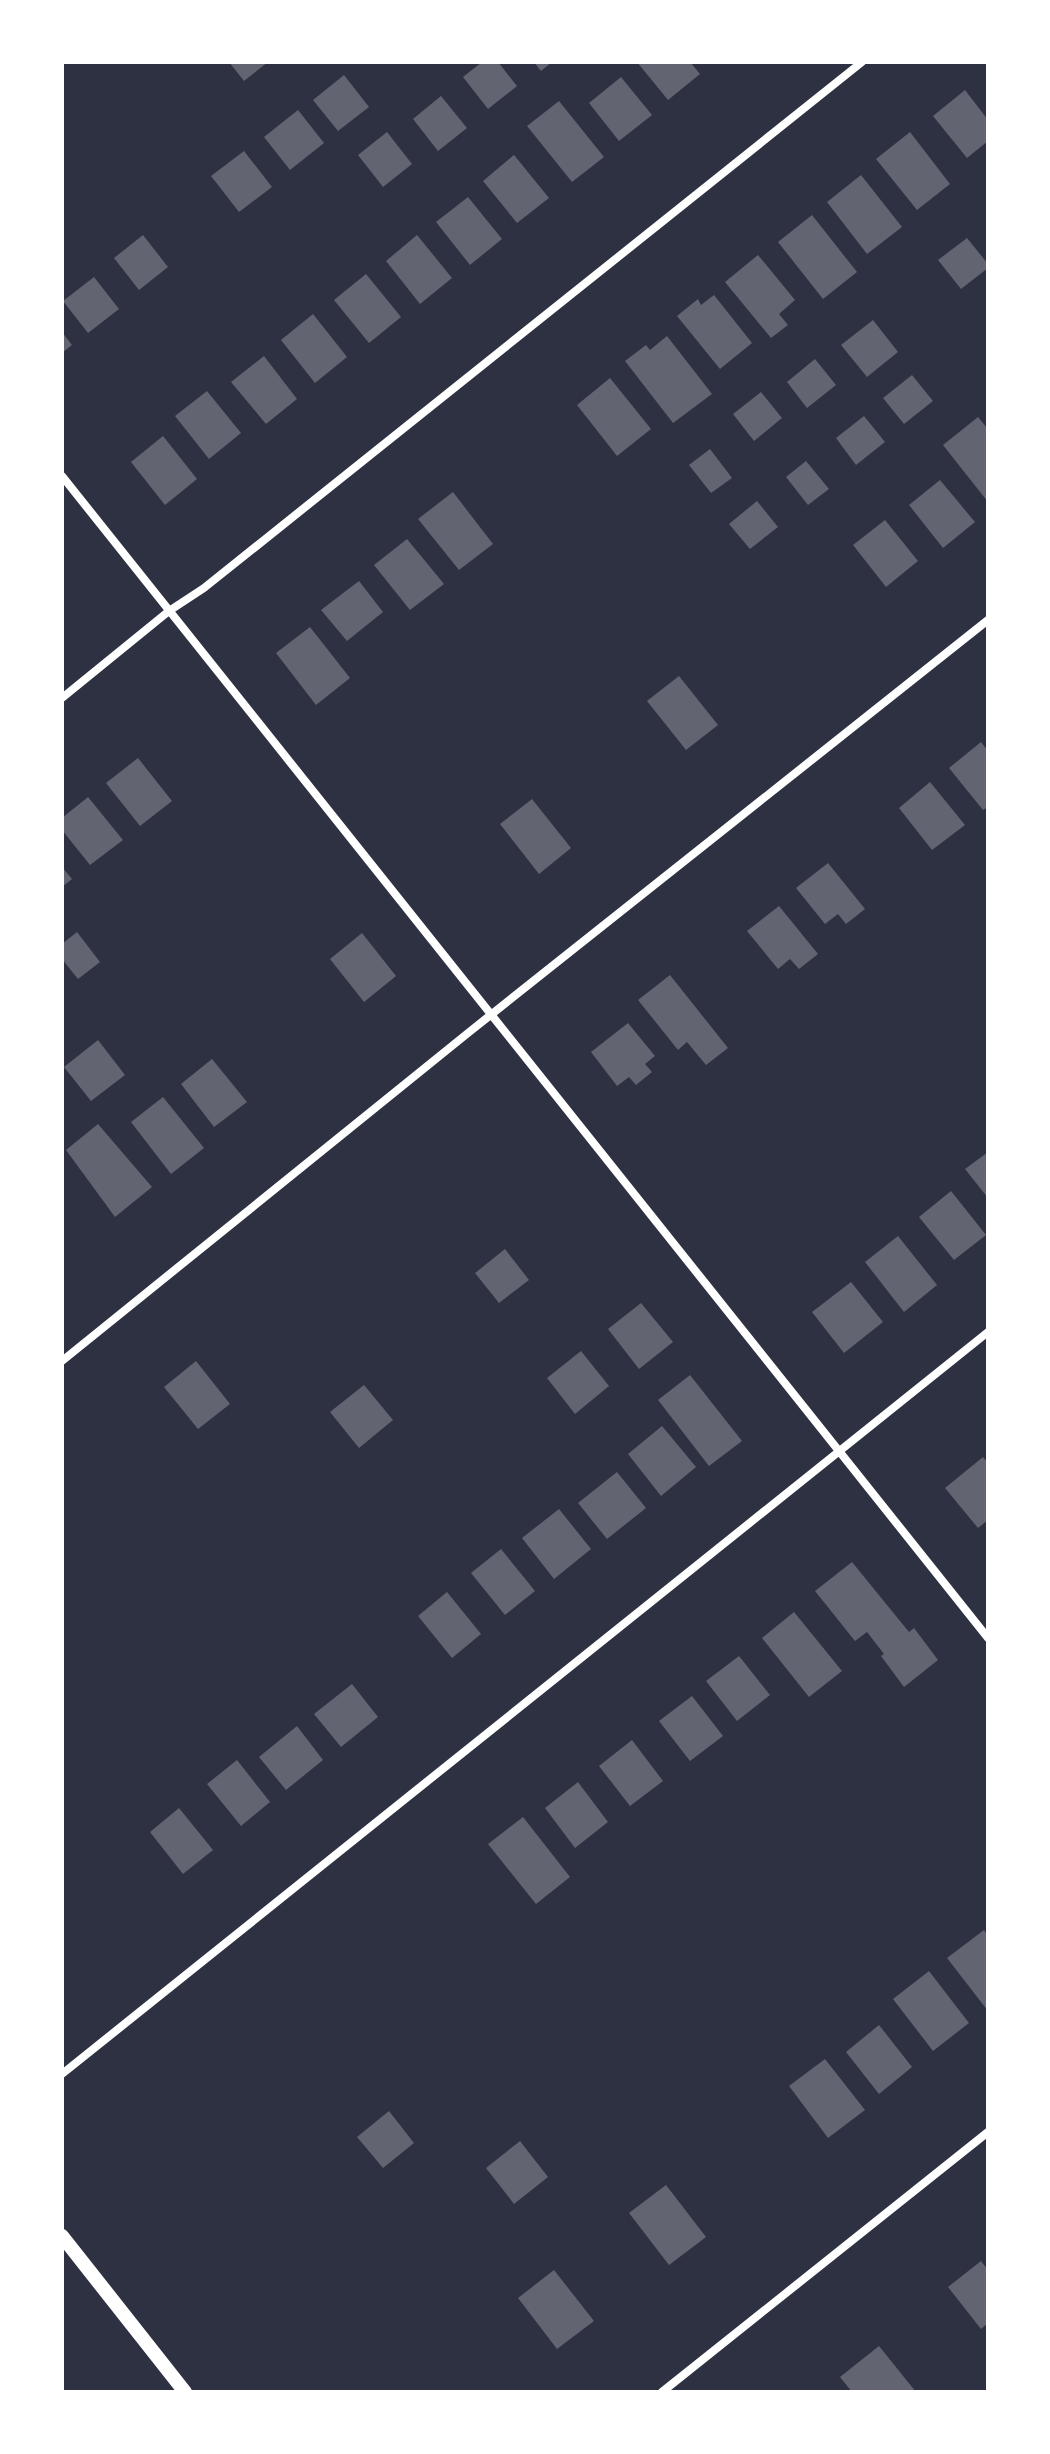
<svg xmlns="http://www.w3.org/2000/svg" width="1050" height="2454" font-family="Montserrat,sans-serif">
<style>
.building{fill:#626471}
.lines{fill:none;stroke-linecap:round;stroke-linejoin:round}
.minor{stroke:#fff;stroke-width:8}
.tertiary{stroke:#fff;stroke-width:14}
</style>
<rect width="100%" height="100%" fill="#2d3142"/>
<path class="building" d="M229 62H268L244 81Z
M482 62H498L517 86 488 109 463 77Z
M534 62H552L541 71Z
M637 62H690L700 74 668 100Z
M344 75 369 107 338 131 313 100Z
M621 77 652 115 619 141 589 103Z
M965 90 988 120V141L967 158 933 116Z
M441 96 467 128 438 151 413 119Z
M559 101 604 157 572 182 527 126Z
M298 110 324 143 290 170 264 137Z
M387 132 412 164 383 187 358 155Z
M910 132 950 184 917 210 876 159Z
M244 151 272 187 239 212 211 176Z
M514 155 549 198 517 223 483 181Z
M861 175 902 227 867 254 827 202Z
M468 197 502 239 470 265 436 222Z
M812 215 857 272 823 299 778 242Z
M143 235 168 267 139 290 114 258Z
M417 235 452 278 420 304 386 261Z
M967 238 988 264V268L961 289 938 260Z
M758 255 795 300 779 314 788 325 771 338 725 282Z
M366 274 401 317 369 343 334 300Z
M94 277 119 309 88 333 63 301Z
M714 295 752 343 720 369 677 316 698 299 701 305Z
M313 314 347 357 315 383 281 340Z
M873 320 898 352 867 377 841 345Z
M62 332 72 345 62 353Z
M667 336 712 394 673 423 625 361 646 345 650 350Z
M264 356 297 399 266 424 231 382Z
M815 359 836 385 807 408 787 382Z
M912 375 933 401 904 424 883 398Z
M610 378 651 429 617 456 577 405Z
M207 391 241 433 209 459 175 416Z
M761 392 782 418 754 441 733 414Z
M864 416 885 442 856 465 836 438Z
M978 417 988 429V502L943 445Z
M163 436 197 479 165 505 131 462Z
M710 449 732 478 711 493 689 465Z
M806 461 829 489 808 505 786 477Z
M940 480 975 522 943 548 909 505Z
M453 492 493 544 459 570 418 519Z
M757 501 778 527 750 549 729 524Z
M885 520 918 561 886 587 853 545Z
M407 539 444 584 410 610 374 565Z
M359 581 383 612 347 641 321 610Z
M310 627 350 678 316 705 276 653Z
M679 676 718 725 686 750 647 701Z
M981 742 988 751V807L983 810 949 768Z
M138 758 172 801 140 826 106 783Z
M930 782 965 825 932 850 899 808Z
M88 797 123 840 90 865 62 830V818Z
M532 799 571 848 539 874 500 824Z
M828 863 865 909 846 924 838 914 825 924 796 888Z
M62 867 72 879 62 887Z
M779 906 818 954 799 969 790 959 778 969 747 931Z
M77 932 100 962 78 979 62 959V944Z
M362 933 396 976 364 1002 330 959Z
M670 975 728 1048 706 1065 687 1042 678 1050 638 1000Z
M628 1023 655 1056 645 1064 652 1072 636 1085 629 1077 617 1086 591 1052Z
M98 1040 125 1075 91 1101 64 1067Z
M212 1059 247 1102 214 1127 181 1084Z
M163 1097 204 1148 171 1174 131 1122Z
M98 1124 152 1187 115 1217 66 1150Z
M988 1152V1198L965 1169Z
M951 1191 986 1235 954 1260 919 1217Z
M898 1236 937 1285 904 1312 865 1262Z
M505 1249 529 1280 499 1303 475 1273Z
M851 1282 883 1322 844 1353 812 1312Z
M641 1303 673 1342 639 1369 608 1329Z
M581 1351 609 1386 575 1414 547 1378Z
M196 1361 230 1404 198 1429 164 1387Z
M690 1375 742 1441 709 1466 658 1400Z
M364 1385 393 1420 359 1448 330 1412Z
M662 1426 696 1467 661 1496 628 1454Z
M983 1457 988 1463V1520L978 1528 945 1488Z
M617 1472 646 1508 607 1539 578 1503Z
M559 1509 591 1549 554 1579 522 1538Z
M501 1549 535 1591 505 1615 471 1573Z
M852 1562 909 1632 914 1628 938 1660 904 1687 881 1656 884 1654 867 1632 855 1641 815 1591Z
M447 1592 481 1634 452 1658 418 1616Z
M794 1612 842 1671 809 1697 762 1638Z
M739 1656 770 1695 737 1721 706 1681Z
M352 1684 378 1717 341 1747 314 1714Z
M692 1696 723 1736 690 1761 659 1721Z
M297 1726 323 1760 286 1790 259 1757Z
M632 1740 663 1781 630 1806 599 1766Z
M237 1760 270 1802 241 1826 207 1784Z
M578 1782 608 1822 575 1848 545 1808Z
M179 1808 213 1850 183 1874 150 1832Z
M523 1817 570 1877 536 1904 488 1844Z
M984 1930 988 1936V2011L947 1958Z
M929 1971 969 2023 933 2051 893 1999Z
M879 2025 912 2067 879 2094 846 2052Z
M825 2059 865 2110 828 2138 789 2086Z
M389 2111 414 2143 383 2168 357 2137Z
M520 2141 548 2177 514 2204 486 2168Z
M666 2185 706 2237 669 2265 629 2213Z
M981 2261 988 2270V2323L981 2329 948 2287Z
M554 2270 594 2321 557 2349 518 2298Z
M879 2346 916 2392H852L840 2377Z"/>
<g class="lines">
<path class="minor" d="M62 476 988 1638
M62 698 169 611 204 588 862 62
M62 1361 468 1033 988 620
M62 2074 988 1332
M662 2392 988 2132"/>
<path class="tertiary" d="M62 2236 185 2392"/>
</g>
<rect width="1050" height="2454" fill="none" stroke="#ffffff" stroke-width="128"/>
</svg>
